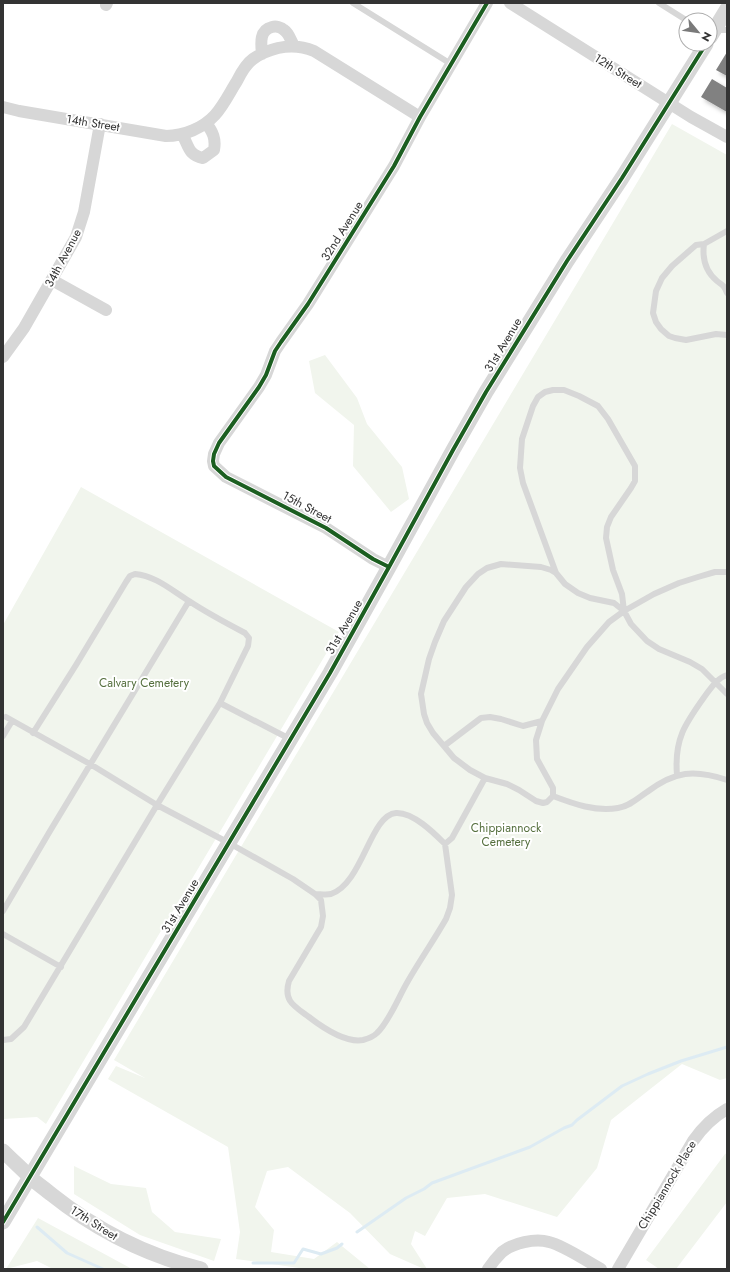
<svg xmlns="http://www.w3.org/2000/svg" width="730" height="1272" font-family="Jost,sans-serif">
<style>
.green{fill:#f1f5ed}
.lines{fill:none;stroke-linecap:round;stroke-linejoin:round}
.stream{stroke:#ddebf3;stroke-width:3}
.building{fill:#818181;filter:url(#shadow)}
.service{stroke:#d7d7d7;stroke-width:6}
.minor{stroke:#d7d7d7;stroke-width:12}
.tertiary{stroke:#d7d7d7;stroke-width:15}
.cycleway-casing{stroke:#fff;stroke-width:6}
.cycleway{stroke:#1b5e20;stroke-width:4}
.labels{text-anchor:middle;stroke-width:4;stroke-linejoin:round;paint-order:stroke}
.street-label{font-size:12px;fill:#333;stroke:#fff}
.park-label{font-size:12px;fill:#56703f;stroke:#fff}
</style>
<defs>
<filter id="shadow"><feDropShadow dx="3.5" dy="3.5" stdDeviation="2" flood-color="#0004"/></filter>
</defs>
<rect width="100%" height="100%" fill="#fff"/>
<path class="green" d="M672 124 727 155V1078L720 1080 682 1064 611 1120 597 1168 557 1217 485 1194 447 1198 425 1236 415 1231 411 1244 427 1269H424L390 1254 350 1213 288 1167 267 1171 255 1207 274 1230 271 1252 314 1259 337 1242 370 1269H306L236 1259 240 1232 228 1147 108 1079 116 1066 145 1078 114 1060Z
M325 355 357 398 367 424 402 467 409 499 391 512 353 466 354 425 315 393 309 361Z
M81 487 339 632 46 1124 37 1117 3 1119V625Z
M727 1153V1202L676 1269H659L646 1260 725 1154Z
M74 1166 111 1184 146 1188 152 1212 175 1232 221 1239 214 1261 140 1235 74 1194Z
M38 1218 132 1269H53L37 1261 6 1269Z"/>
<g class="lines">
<path class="stream" d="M37 1227 67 1253 103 1269
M357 1232 406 1198 424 1189 432 1183 530 1147 564 1128 572 1125 577 1120 622 1086 648 1074 681 1061 727 1047
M253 1263H294L303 1249 321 1254 337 1248 342 1244"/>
</g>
<path class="building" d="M727 52V76L716 70Z
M712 79 727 88V112L701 97Z"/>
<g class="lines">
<path class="service" d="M353 3 451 64
M659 3 686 20
M715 30H727
M727 231 704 244 696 245 672 266 662 278 656 291 653 313 656 322 661 329 669 336 675 338 686 340 716 334 727 335
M704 244C702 259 705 271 717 281 723 286 724 285 727 293
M556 573 523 483 520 468 522 439 533 406 538 397 545 392 553 390H564L579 396 598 406 608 419 635 466V481L631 488 611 517 607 527 606 538 613 570 622 594 624 611 631 624 647 641 659 649 690 662 702 669 727 694
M624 611 614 603 590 598 578 593 565 584 556 573 551 570 541 567 501 564 487 568 478 574 466 587 444 621 435 642 429 659 421 694 424 714 427 723 433 733 454 758 470 770 485 778 507 784 519 790 536 801 543 803 547 802 553 796V788L537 759 536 740 542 721 558 689 587 647 609 622 624 611 654 594 679 583 698 577 715 572H727
M220 703 290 739
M6 717 90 764 157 805 229 843 293 879 315 894 321 900 323 916 321 927 289 981C283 1001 294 1006 309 1017 322 1027 346 1043 363 1040 367 1039 374 1036 377 1033 389 1022 399 996 408 981 420 960 434 940 446 919L450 908 452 895 445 844C434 833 413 812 396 813 370 815 363 883 331 894 326 895 320 894 315 894
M3 736 12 721
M444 746 481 718 490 717 501 719 523 726 542 721
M677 775C674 739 685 724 705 696 711 688 717 678 727 675
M553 796C574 804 596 812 618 808 630 806 638 798 647 792 675 771 694 769 727 780
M445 844 452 838 485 778
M3 911 50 831 189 601
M3 934 61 967
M3 1040 11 1039 24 1027 157 805 220 703 248 646 249 638 245 633C226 623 207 613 189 601 171 590 156 576 135 574L130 576 126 582 76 665 33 733"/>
<path class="minor" d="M510 3 691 117 727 137
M106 5 107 3
M262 54C261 44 259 30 272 27 276 26 281 27 284 30 289 33 291 41 294 46
M3 107 19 111 166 136C184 136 203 128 215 115 224 105 230 92 237 81 241 73 246 64 253 59 260 54 270 50 278 48 291 45 302 46 314 51L420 117
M182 134C189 146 188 155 203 158L214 150C216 139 213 132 206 123
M52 280 106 310
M3 357 24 328 76 237 84 212 100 124
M389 567 373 559 326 528 226 477 214 466 213 461 214 454 219 443 259 387 266 375 275 351 281 342 308 304 394 166 420 117 487 3
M488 1269C492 1263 497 1257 502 1252 513 1243 535 1238 549 1242 565 1246 586 1261 601 1269
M618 1269 693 1141C702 1128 713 1117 727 1109"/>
<path class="tertiary" d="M710 37 727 9
M3 1151C12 1160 21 1168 30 1177 36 1183 44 1188 51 1194 96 1230 145 1255 201 1269
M3 1222 330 673 389 567 453 450 486 392 567 261 622 178 706 44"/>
<defs>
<path id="cycleway" d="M389 567 373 559 326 528 226 477 214 466 213 461 214 454 219 443 259 387 266 375 275 351 281 342 308 304 394 166 420 117 487 3
M3 1222 330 673 389 567 453 450 486 392 567 261 622 178 706 44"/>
</defs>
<use href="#cycleway" class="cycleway-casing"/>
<use href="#cycleway" class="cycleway"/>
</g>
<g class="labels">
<g class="street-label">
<text transform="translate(618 71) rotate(32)" y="4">12th Street</text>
<text transform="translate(93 123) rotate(9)" y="4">14th Street</text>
<text transform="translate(342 231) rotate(-58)" y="4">32nd Avenue</text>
<text transform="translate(63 258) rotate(-62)" y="4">34th Avenue</text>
<text transform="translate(503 345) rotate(-59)" y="4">31st Avenue</text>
<text transform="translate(307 507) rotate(28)" y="4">15th Street</text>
<text transform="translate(344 627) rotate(-60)" y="4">31st Avenue</text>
<text transform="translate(180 906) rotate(-59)" y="4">31st Avenue</text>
<text transform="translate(667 1185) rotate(-59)" y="4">Chippiannock Place</text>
<text transform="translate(94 1223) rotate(32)" y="4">17th Street</text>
</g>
<g class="park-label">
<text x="144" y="687">Calvary Cemetery</text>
<text x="506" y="832">Chippiannock<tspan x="506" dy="14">Cemetery</tspan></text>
</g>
</g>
<rect width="730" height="1272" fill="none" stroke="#333333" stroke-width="8"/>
<g transform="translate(698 32) rotate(119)"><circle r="19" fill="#ffffff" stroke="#adadad"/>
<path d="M0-3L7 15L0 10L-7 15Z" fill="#7a7a7a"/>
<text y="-6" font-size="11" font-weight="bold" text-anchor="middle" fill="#333333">N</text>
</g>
</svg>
